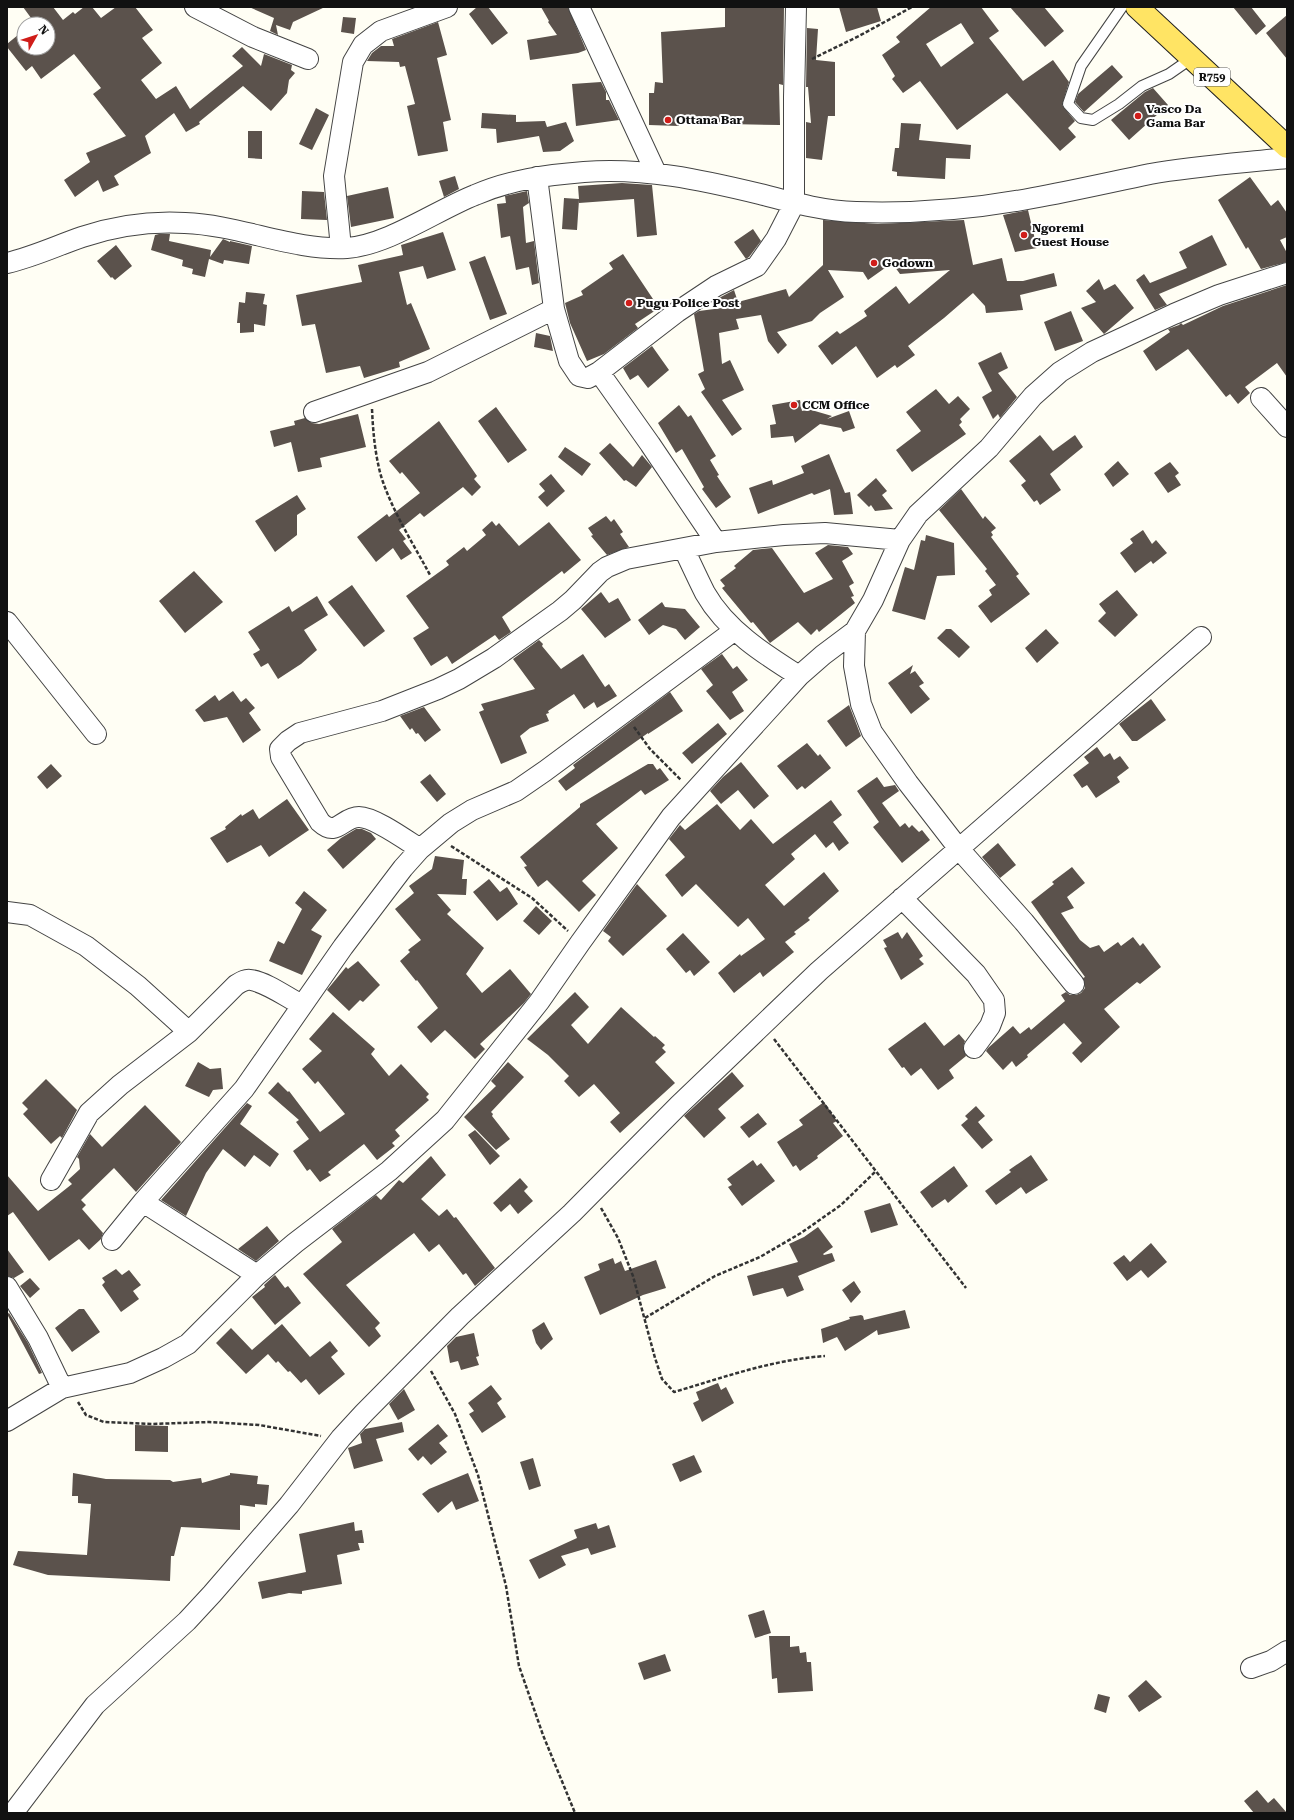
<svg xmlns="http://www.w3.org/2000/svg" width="1294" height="1820" font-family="'Roboto Serif',serif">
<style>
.building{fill:#5b524c;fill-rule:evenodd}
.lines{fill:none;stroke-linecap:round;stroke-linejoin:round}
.service-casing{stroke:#444;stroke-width:12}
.minor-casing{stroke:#444;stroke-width:22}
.primary-casing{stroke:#222;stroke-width:24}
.path{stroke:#333;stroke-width:2.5;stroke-dasharray:4 2;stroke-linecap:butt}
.service{stroke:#fff;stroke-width:10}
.minor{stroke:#fff;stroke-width:20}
.primary{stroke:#ffe464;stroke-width:22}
.poi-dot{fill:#d01d19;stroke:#fff;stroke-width:1.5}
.labels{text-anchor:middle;stroke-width:4;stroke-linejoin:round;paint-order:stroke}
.shield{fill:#fff;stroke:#585858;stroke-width:1}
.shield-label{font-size:11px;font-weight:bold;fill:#111}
.poi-label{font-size:12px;font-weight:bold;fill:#111;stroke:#fff;text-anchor:start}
</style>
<rect width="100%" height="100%" fill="#fffef4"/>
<path class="building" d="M23 7H53L63 20 73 12 75 14 84 7H92L101 18 116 7H135L153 30 142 38 162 63 141 80 156 99 176 86 190 109 243 66 232 56 242 47 261 66 264 54 292 65 291 70 295 73 289 80 287 93 271 111 243 86 199 122 200 124 186 132 174 113 145 136 151 153 114 176 119 185 103 192 98 180 75 197 64 180 90 162 86 153 126 136 93 94 101 88 74 54 41 79 32 66 26 71 7 47V44L24 30V48H48V24H32L34 22Z
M249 7H325L293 22 290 30 276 25 278 35 270 31 274 18Z
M477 7H488L508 33 492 45 469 14Z
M541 7H568L586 50 578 53 530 60 527 40 557 35 548 22 549 21Z
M725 7H784L783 85 779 84 780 125 679 123V126L649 125V93H654L655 82 663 83 661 32 725 27Z
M839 7H877L881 21 846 32Z
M931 7H981L999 31 989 38 1023 81 1053 60 1069 82 1062 105 1075 121 1068 128 1076 137 1060 151 1007 93 957 130 920 81 903 93 892 79 895 76 882 55 900 42 896 37ZM961 23 974 43 941 67 926 44Z
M1010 7H1044L1064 31 1045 47Z
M1233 7H1251L1266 26 1256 35Z
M1287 15V59L1266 33Z
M343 17 356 18 354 34 341 32Z
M438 22 447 55 437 58 451 120 443 122 448 151 418 156 407 106 415 104 405 66 400 67 399 62 367 61 372 53 381 46H394L392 39Z
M807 28 818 29 816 60 835 62V116H828L822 160 806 158V122L811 123 808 87H806Z
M1112 65 1123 77 1084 112 1075 102 1078 94Z
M601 82 606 92V100H609L619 120 576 126 572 84Z
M1153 88 1168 105 1129 140 1111 120 1145 92Z
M316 108 329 115 312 150 299 144Z
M482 113 516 115V122L545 121 547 127 566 122 574 141 560 151 543 152 539 136 497 143 496 129 481 128Z
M901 123 921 124 919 140 971 145 970 159 946 158 945 179 897 176V172L892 171 895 148H899Z
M248 131H262V159L248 158Z
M455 176 459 189 444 197 439 181Z
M1250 177 1271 206 1278 200 1287 213V237L1280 240 1287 253V262L1261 269 1248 247 1246 249 1218 200Z
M622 183 652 185 657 235 637 237 634 199 579 203V200L577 230 562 229 564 198 579 199 578 186Z
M388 187 394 218 351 227 347 196Z
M302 191 324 192 327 220 301 219Z
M527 191 529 203 523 207 526 243 534 241 539 283 532 285 529 267 516 270 510 236 501 238 497 204 506 203 505 196Z
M1028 210 1037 248 1015 252 1003 215Z
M823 220 878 224 964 220 973 265 1002 258 1007 281H1023L1054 273 1057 286 1020 295 1023 310 986 313 985 306 973 293 944 318 908 346 915 355 897 368 895 365 877 378 856 346 832 365 818 346 837 331 840 334 867 316 864 311 896 286 909 304 950 270 900 274 892 263 868 280 863 272 828 270 844 297 820 313 812 321 777 332 787 345 778 354 768 341 761 315 736 319 739 329 719 333 722 364 730 360 744 390 722 400 742 429 732 436 701 392 705 389 698 374 704 371 694 314 699 311 722 308 719 298 734 290 738 302 786 289 789 297 823 265Z
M753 229 761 241 749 257 746 259 734 242Z
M443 232 456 270 427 279 423 266 399 272 407 305 411 303 430 349 399 362 400 367 364 378 360 366 326 373 315 324 302 326 296 295 362 282 358 265 403 255 401 245Z
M159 234H170L169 241 211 250 210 257 223 239 230 242V241L252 246 249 264 224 260 223 264 209 259 205 277 192 274 193 269 182 266 183 260 151 250 155 235Z
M1212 235 1227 265 1159 294 1167 305 1155 310 1136 280 1144 274 1150 283 1187 268 1179 252Z
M116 245 132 266 115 280 112 277 111 278 97 261Z
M623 254 659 308 635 324 638 328 604 354 587 361 570 323 565 303 583 295 581 291 613 269 609 263Z
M485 256 507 314 490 320 469 262Z
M1099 279 1104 290 1115 284 1134 308 1104 334 1081 308 1096 302 1086 291Z
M1287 285V377L1277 363 1245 387 1250 393 1238 404 1230 394 1226 397 1188 349 1156 371 1143 351 1170 332 1168 329 1179 325 1181 323 1183 325 1223 306Z
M246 292 265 294 263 304 267 305 265 326 254 324V332L240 333V323H237L239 302 245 303Z
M1071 311 1083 341 1055 351 1044 322Z
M536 333 550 336 553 351 534 347Z
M652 346 669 370 648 388 638 375 630 380 623 368Z
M1001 352 1008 368 998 373 1017 397 1000 418 998 414 993 419 982 397 992 391 978 363Z
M936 389 949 404 958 396 970 409 960 419 962 422 959 425 966 434 912 472 896 450 921 431 906 412Z
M800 400 802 411 808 409 832 416 827 419 849 411 855 428 843 432 841 428 820 424 795 443 793 436 771 438 770 425 776 424 772 405Z
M679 405 688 417 691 415 716 456 710 460 719 475 717 476 731 497 716 508 702 489 704 487 682 449 676 453 658 423Z
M496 407 527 450 508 463 478 421Z
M358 414 366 447 320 458 322 467 298 472 291 442 274 447 270 431 295 425 294 421 305 418 312 423 319 424Z
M439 421 477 476 474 479 481 487 472 496 463 487 424 517 420 513 399 530 406 539 403 541 412 553 401 560 393 548 376 562 357 537 387 514 389 517 420 493 402 472 400 474 389 461Z
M1040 435 1053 451 1075 435 1083 447 1050 474 1061 490 1040 505 1037 500 1034 502 1021 485 1026 481 1009 461Z
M610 443 633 467 642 455 652 467 636 487 626 480 624 481 599 453Z
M565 447 591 464 582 476 558 457Z
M829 454 845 493 850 492 853 514 834 515 830 489 814 495 812 493 758 514 749 488 772 480 773 485 804 473 801 466Z
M1118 461 1129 474 1113 487 1104 474Z
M1170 462 1179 473 1175 476 1181 485 1168 493 1154 473Z
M551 474 565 491 547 507 538 497 545 491 539 484Z
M876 478 887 491 882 495 893 509 875 511 871 505 869 507 857 495Z
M961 489 983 519 985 516 996 528 991 532 993 535 991 537 1019 574 1016 576 1030 594 991 623 978 606 992 595 989 590 996 585 985 571 987 569 939 510Z
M297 495 306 509 297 515V535L275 552 255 521Z
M606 516 611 522 614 519 623 532 620 534 629 547 607 555 591 536 593 535 588 528Z
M492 521 496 526 499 523 519 546 549 522 581 560 564 574 562 571 502 617 511 632 499 640 495 635 452 664 447 656 431 666 413 638 429 628 406 596 449 565 446 561 464 547 467 551 486 535 482 530Z
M1143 530 1152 544 1156 540 1167 553 1153 564 1151 561 1135 573 1120 553 1133 543 1130 539Z
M926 535 954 543 955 575 937 576 925 620 892 611 905 567 914 570 921 540 925 541Z
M828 545 848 547 853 554 842 561 854 583 849 586 854 596 851 597 855 603 819 632 817 629 811 635 798 622 770 643 753 622 751 623 722 588 725 586 720 580 736 568 734 566 753 550 772 548 804 593 833 579 815 553Z
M194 571 223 602 185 633 159 601Z
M352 585 385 631 364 647 328 602Z
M1117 590 1138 615 1115 637 1098 621 1106 613 1099 604Z
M601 592 609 603 618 598 631 620 605 638 581 609Z
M317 596 328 615 304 630 317 650 301 664 278 679 268 663 261 667 253 654 260 650 248 632 289 606 292 612Z
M662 602 665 607 685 609 700 627 685 640 676 629 663 625 649 635 638 620Z
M946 629H951L970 647 959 658 937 638Z
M1046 629 1059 643 1037 663 1025 648Z
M539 640 543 644 542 646 561 669 583 654 605 687 609 684 617 696 597 708 594 702 584 709 574 694 548 711 549 713 546 714 549 721 530 728 520 736 527 753 501 764 479 712 484 710 481 704 535 689 513 659Z
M722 654 733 669 737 666 748 680 732 692 744 711 730 720 706 691 713 685 701 669Z
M913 665 910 674 915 671 924 683 919 686 930 699 911 714 888 683Z
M233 691 241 702 246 698 255 708 249 713 261 730 243 743 227 717 204 722 195 710 215 695 219 701Z
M670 692 683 711 648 734V733L566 791 558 781 575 768 573 765Z
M1151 699 1166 720 1137 741H1132L1119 724Z
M849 705 861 736 846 747 827 721Z
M424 707 441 730 425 742 418 733 416 734 412 728 410 730 400 716Z
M718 723 727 734 692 764 682 753Z
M807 743 818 756 820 754 831 768 805 789 802 786 797 790 777 766Z
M1097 747 1104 757 1110 753 1114 760 1120 756 1129 768 1117 777 1120 782 1096 798 1087 785 1082 788 1073 775 1089 763 1084 757Z
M741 762 769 796 754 809 738 790 721 804 710 791 723 777Z
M51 764 62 776 47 789 37 777Z
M648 764H653L657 770 660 768 669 780 645 795 641 790 596 824 618 848 582 881 596 895 579 912 547 880 538 887 524 867 527 866 520 857 580 807V804Z
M430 774 446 794 437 802 420 782Z
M877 777 884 787 895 785 899 791 882 803 900 827 905 823 909 828 912 825 919 832 922 830 930 840 902 863 873 827 879 822 857 791Z
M287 799 309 830 269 857 261 845 227 863 210 838 226 829 225 827 241 814 242 816 253 809 259 819Z
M831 800 842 815 833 822 849 843 839 851 833 842 826 848 815 834 791 854 795 859 765 885 784 906 824 872 839 891 808 918 810 920 794 932 796 934 785 942 794 952 763 977 760 972 734 993 718 973 740 954 741 956 765 939 748 918 738 927 696 884 682 897 665 875 685 857 669 839 680 825 685 830 717 804 740 830 751 819 773 844Z
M356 829H362L371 833 376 839 343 869 327 850 341 838Z
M998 843 1016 865 1000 878 982 857Z
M435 856 464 860 462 879H467L466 895 437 894 451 910 447 914 484 948 466 974 482 993 510 969 531 994 524 1003 480 1044 485 1049 475 1059 445 1030 431 1043 417 1027 438 1008 417 980 416 981 400 961 410 952 408 950 421 940 395 909 414 893 409 886 432 869Z
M1072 867 1085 883 1067 897 1074 908 1061 913 1080 940 1090 948 1099 945 1104 952 1118 942 1121 946 1133 937 1140 946 1143 943 1161 967 1140 984 1137 982 1104 1009 1120 1027 1081 1063 1072 1053 1082 1043 1064 1023 1027 1055 1028 1057 1016 1067 1012 1061 1003 1070 986 1051 988 1048 1013 1026 1020 1034 1029 1027 1031 1030 1065 1001 1061 995 1066 992 1070 995H1076L1081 993 1085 988 1083 978 1085 977 1031 902 1054 884 1052 882Z
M489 879 500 892 507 887 518 904 497 921 473 892Z
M637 884 667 916 623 956 608 941 611 937 603 931Z
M304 891 327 910 311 930 322 936 302 975 269 961 278 941 284 944 302 909 295 903Z
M536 906 552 921 539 935 523 921Z
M898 932 902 939 907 932 923 956 919 959 924 964 901 980 884 948 887 947 883 940Z
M683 933 710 962 694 976 690 970 686 973 666 949Z
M358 961 380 985 363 1002 360 1000 349 1011 327 990 346 967 348 969Z
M575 992 589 1007 571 1025 588 1044 621 1007 654 1037 655 1036 665 1045 662 1048 666 1052 655 1062 675 1083 620 1133 610 1122 620 1113 594 1084 579 1097 564 1081 569 1076 548 1055 527 1039Z
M333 1012 375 1049 371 1054 389 1076 401 1064 429 1094 426 1097 429 1100 395 1130 400 1136 392 1143 395 1146 377 1160 364 1144 328 1172 331 1175 320 1182 310 1169 307 1171 293 1151 309 1139 296 1122 299 1120 268 1093 278 1082 288 1092 289 1091 320 1132 345 1114 318 1081 315 1084 302 1069 322 1051 309 1039Z
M925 1022 944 1046 959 1034 965 1041 963 1047 966 1056 949 1070 954 1078 938 1090 921 1068 911 1076 904 1067 902 1068 888 1049Z
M198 1062 210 1069 221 1068 223 1089 213 1090 209 1097 185 1086Z
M508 1062 524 1077 491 1112 493 1114 492 1116 510 1139 496 1150 464 1117 496 1086 491 1081Z
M732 1072 744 1086 718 1109 726 1118 704 1138 684 1116Z
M46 1079 77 1110 62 1138 60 1136 51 1144 23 1114 28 1109 22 1103Z
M824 1102 837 1121 833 1123 843 1136 817 1156 818 1158 800 1171 796 1165 793 1167 777 1142 803 1125 799 1120Z
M247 1103 252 1106 240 1124 279 1154 270 1167 254 1155 245 1167 223 1149 206 1173 186 1216 161 1200Z
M145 1105 181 1142 136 1192 114 1168 81 1200 86 1205 82 1209 103 1233 101 1239 89 1250 79 1239 49 1261 13 1212 7 1216V1175L38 1211 72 1184 68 1180 80 1169 79 1159 77 1157 90 1134 102 1147Z
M976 1106 985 1116 978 1122 993 1140 982 1149 961 1125 968 1119 965 1116Z
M758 1113 767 1124 749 1138 740 1127Z
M475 1130 500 1156 490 1165 468 1135Z
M1031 1155 1048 1180 1026 1194 1021 1187 996 1205 985 1191 1011 1172 1009 1170Z
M431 1156 446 1175 421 1199 439 1216 447 1209 454 1218 456 1217 495 1268 475 1286 466 1273 463 1275 439 1244 429 1252 414 1233 346 1285 380 1323 375 1328 381 1336 369 1347 303 1274 342 1242 332 1229 376 1195 381 1200 399 1180 403 1183Z
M753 1160 757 1166 761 1163 775 1181 742 1206 728 1187 732 1185 727 1179Z
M954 1166 968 1186 948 1203 945 1199 932 1208 920 1192Z
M520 1178 528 1187 524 1191 533 1201 518 1214 510 1204 501 1212 493 1203Z
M890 1203 898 1225 871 1233 864 1211Z
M267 1226 279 1241 256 1261 238 1249Z
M818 1227 833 1247 823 1254 824 1255 832 1253 835 1261 798 1276 804 1290 787 1297 783 1288 753 1296 747 1276 798 1262 789 1244 804 1237Z
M1151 1243 1167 1262 1148 1278 1141 1270 1127 1281 1113 1263 1124 1255 1130 1262Z
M7 1249 24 1272 14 1278 7 1276Z
M613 1258 615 1264 621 1261 625 1271 656 1260 666 1288 643 1295 600 1315 584 1277 600 1270 598 1264Z
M116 1269 122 1275 129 1270 141 1285 133 1291 139 1299 121 1312 102 1285 105 1282 102 1278Z
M275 1275 285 1288 288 1286 301 1303 275 1325 252 1297 265 1287 264 1285Z
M30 1278 40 1289 30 1298 20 1286Z
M854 1281 861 1292 851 1303 842 1290Z
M79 1309H84L100 1332 72 1352 55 1328Z
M905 1310 910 1328 878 1335 877 1330 845 1351 837 1337 823 1343 821 1329 850 1319 849 1317 861 1315 863 1316 864 1320Z
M9 1313 28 1343 42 1373 39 1374 7 1314Z
M544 1322 553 1339 541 1350 536 1343 532 1330Z
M282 1324 310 1357 330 1341 338 1351 331 1357 345 1374 319 1395 306 1379 301 1383 290 1371 288 1372 278 1361 276 1363 268 1354 246 1374 216 1343 231 1328 252 1350Z
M474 1333 479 1356 476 1357 479 1365 461 1370 458 1361 450 1363 447 1346 456 1337Z
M718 1383 721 1390 726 1387 734 1403 702 1422 693 1403 699 1400 696 1392Z
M491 1385 502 1399 497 1403 506 1417 482 1433 469 1414 474 1411 468 1403Z
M404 1389 415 1410 398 1420 389 1404Z
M402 1422 404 1432 376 1439 383 1461 354 1469 348 1448 362 1443 360 1434 365 1429Z
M438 1424 448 1436 439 1443 447 1452 431 1465 423 1456 418 1461 408 1449Z
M135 1425 168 1426V1452L135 1451Z
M694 1455 702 1472 680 1482 672 1464Z
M533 1458 541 1486 529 1490 520 1462Z
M73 1473 106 1479 170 1480 173 1482 201 1478 202 1483 230 1475V1473L258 1476 257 1484 269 1485 267 1505 255 1504V1507L240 1505V1530L181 1527 174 1556H171L170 1581 48 1575 13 1565 18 1551 87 1555 91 1504 78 1503V1496H72Z
M468 1473 479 1501 456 1510 452 1501 438 1513 422 1494 429 1489Z
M354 1522 355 1531 362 1530 364 1543H358L360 1550 337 1555 342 1584 302 1591V1594L289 1593 262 1599 258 1582 306 1572 299 1534Z
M596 1523 598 1529 609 1525 616 1547 591 1555 588 1548 561 1556 566 1565 539 1579 529 1560 577 1538 574 1530Z
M764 1610 771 1633 755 1638 748 1615Z
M769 1636H790V1647L799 1646 800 1653 806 1652 807 1662H811L813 1691 778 1693 777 1678 772 1679Z
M665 1654 671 1671 644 1680 638 1663Z
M1146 1680 1162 1697 1139 1712 1128 1696Z
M1098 1694 1110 1697 1106 1713 1094 1709Z
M1257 1790 1268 1803 1274 1798 1287 1813H1254L1244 1801Z"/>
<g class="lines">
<defs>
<path id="service" d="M1122 7 1081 66 1068 104 1081 118 1093 120 1119 104 1142 86 1169 74 1192 58"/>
<path id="minor" d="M195 7 253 37 308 59
M579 7 656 173
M537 177 554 309 569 361 579 376 588 378 599 372 677 312 716 286 757 266 776 239 794 204V97L796 7
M341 248 334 176 353 62 363 45 381 31 447 7
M7 263C33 257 56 246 82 237 115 226 150 221 185 223 240 225 293 251 347 248 388 245 437 210 475 195 509 180 546 175 584 172 643 167 702 180 760 194 791 202 823 211 856 212 915 214 975 209 1033 198 1072 191 1111 182 1150 174 1195 166 1241 163 1287 158
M599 372 650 444 716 542
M1261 398 1287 427
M314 412 428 372 554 309
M684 549C691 564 698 579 705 593 726 630 764 654 799 676
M7 622 96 734
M420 849C406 840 374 817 359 817 342 817 337 838 320 822L281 757 280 749 288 741 300 733 382 711 438 689 459 679 494 658 560 611 573 600 600 572 607 567 626 559 716 542 784 535 825 533 900 540
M902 898 976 974 994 1000 995 1013 990 1026 974 1048
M7 912 30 915 86 946 138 986 189 1032
M1074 984 1024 922 959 849 908 783 872 732 861 704 854 666 855 631 873 600 900 540 918 514 989 448 1033 396 1060 372 1092 352 1174 314 1219 295 1287 273
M51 1180 89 1113 120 1085 189 1032 236 985C241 982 245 979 251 980 268 983 286 997 302 1005
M143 1202 257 1275
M112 1240 143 1202 244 1089 343 947 403 868 420 849 451 823 472 810 516 791 545 771 735 630
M7 1287 38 1338 62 1388
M7 1421 62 1388 130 1373 163 1358 188 1344 257 1275 295 1243 389 1171 445 1120 539 1002 580 943 671 817 799 676 823 655 855 631
M1251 1668 1271 1661 1287 1651
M13 1813 95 1705 187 1621 212 1594 289 1505 341 1438 364 1413 460 1316 572 1213 678 1106 819 971 1201 637"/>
<path id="primary" d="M1137 7 1287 147"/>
</defs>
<use href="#service" class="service-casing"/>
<use href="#minor" class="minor-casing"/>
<use href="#primary" class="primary-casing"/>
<path class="path" d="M812 59 859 36 912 7
M372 409C373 432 375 454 381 476 392 511 413 543 430 575
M634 727 650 749 681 780
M451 846 532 898 568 931
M774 1039 966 1288
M601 1208 618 1238 633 1276 655 1358 662 1379 674 1392C725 1377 771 1360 825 1356
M645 1318 715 1276 760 1257 801 1233 841 1205 876 1171
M431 1371 455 1414 478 1475 506 1586 519 1666 543 1735 575 1813
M78 1402 86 1415 104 1422 152 1424 209 1422 259 1425 321 1436"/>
<use href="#service" class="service"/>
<use href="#minor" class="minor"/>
<use href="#primary" class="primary"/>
</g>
<g class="poi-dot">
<circle cx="1138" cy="116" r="4"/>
<circle cx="668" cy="120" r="4"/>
<circle cx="1024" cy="235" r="4"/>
<circle cx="874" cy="263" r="4"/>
<circle cx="629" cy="303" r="4"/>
<circle cx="794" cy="405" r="4"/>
</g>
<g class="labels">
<rect class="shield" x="1194" y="68" width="36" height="18" rx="3"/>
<g class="shield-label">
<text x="1212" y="81">R759</text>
</g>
<g class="poi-label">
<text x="1146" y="113">Vasco Da<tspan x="1146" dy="14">Gama Bar</tspan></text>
<text x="676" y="124">Ottana Bar</text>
<text x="1032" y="232">Ngoremi<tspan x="1032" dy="14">Guest House</tspan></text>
<text x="882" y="267">Godown</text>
<text x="637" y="307">Pugu Police Post</text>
<text x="802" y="409">CCM Office</text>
</g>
</g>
<rect width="1294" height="1820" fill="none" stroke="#111111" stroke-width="16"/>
<g transform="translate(36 36) rotate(51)"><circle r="19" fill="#ffffff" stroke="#a0a0a0"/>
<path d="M0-3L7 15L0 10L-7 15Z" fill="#d01d19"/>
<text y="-6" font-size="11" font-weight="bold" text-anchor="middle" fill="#111111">N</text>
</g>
</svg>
